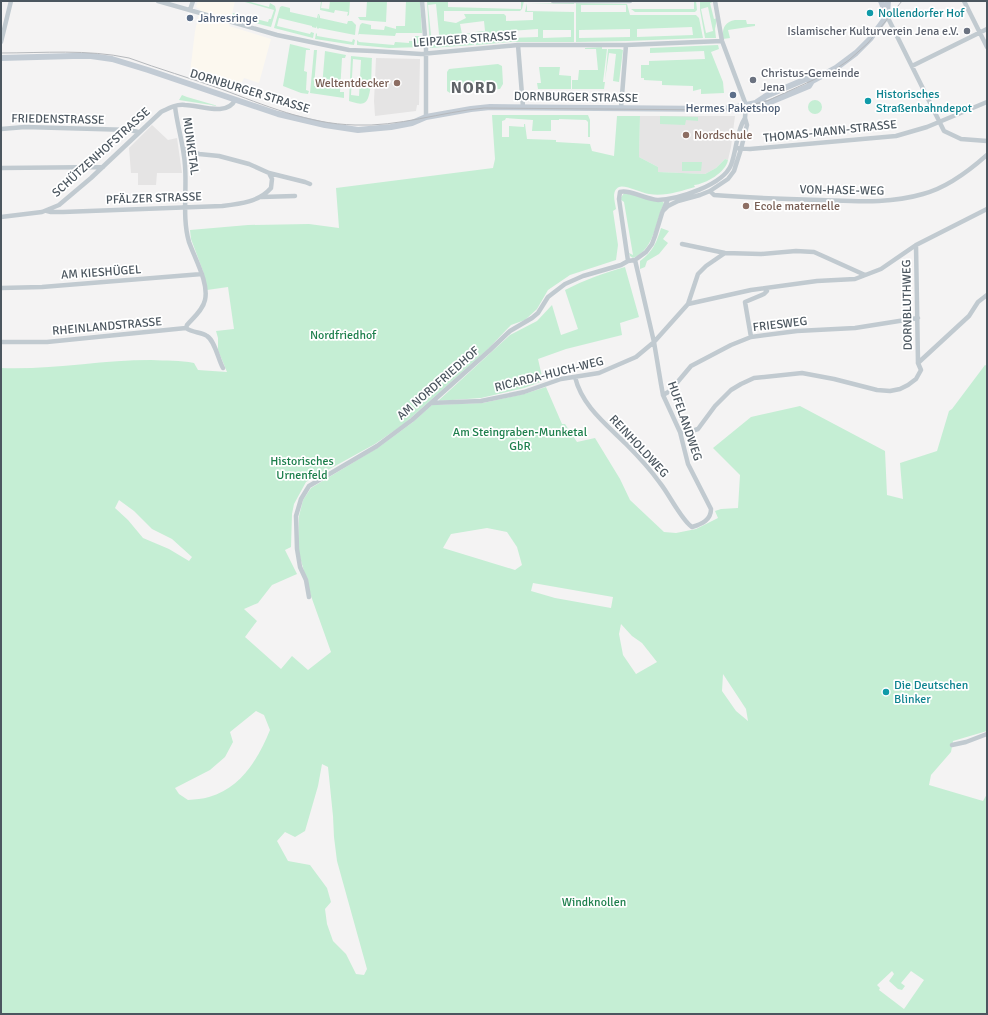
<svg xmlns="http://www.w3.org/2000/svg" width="988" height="1015" font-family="Signika,sans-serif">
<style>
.commercial{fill:#fcf8ef}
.education{fill:#e5e4e4}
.green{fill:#c5eed4;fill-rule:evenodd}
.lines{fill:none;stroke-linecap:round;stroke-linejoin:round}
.street{stroke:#c1cad0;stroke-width:4.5}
.secondary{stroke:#c2cbd4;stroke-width:6}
.tram{stroke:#b5b8bc;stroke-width:1}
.culture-dot{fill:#0f9aa8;stroke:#fff;stroke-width:1.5}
.service-dot{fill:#5c6f8a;stroke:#fff;stroke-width:1.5}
.worship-dot{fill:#6b7280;stroke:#fff;stroke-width:1.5}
.education-dot{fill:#8d6e63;stroke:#fff;stroke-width:1.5}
.labels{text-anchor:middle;stroke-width:3.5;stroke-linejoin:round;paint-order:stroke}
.culture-label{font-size:12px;fill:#0d838f;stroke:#fff;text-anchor:start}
.service-label{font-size:12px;fill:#4e5e75;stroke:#fff;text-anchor:start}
.worship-label{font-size:12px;fill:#5b616d;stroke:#fff;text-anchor:end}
.street-label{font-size:12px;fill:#4b565f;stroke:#fff}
.education-label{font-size:12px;fill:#785e54;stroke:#fff;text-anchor:start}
.park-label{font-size:12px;fill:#1d7f4c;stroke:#fff}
.district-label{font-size:16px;font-weight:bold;letter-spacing:1px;fill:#5f6367;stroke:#fff}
</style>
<rect width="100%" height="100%" fill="#f4f3f3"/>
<path class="commercial" d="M198 1H235L229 26 271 39 259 83 244 78 241 84H239L236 89 190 73 195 31 200 9 196 7Z"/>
<path class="education" d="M376 58 420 59 419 105H417L416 111 375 116 374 101Z
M640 116H735L731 147 728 160 725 159 716 168 705 174 657 172 658 167 639 157Z
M152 125 168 140 177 138 182 173H157L156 185H138V173H131L129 148Z"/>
<path class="green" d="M241 1H247L269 7 270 3 275 6 276 10 271 27 232 17 233 13 268 22 269 19H271L274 10Z
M321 1H322L321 8 329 9 330 1H350L349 15 347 16 348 12 335 10 334 13 320 10Z
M367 1H387L386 22 360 20 358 17H366Z
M406 1H420L422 33H396L395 36 359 34 358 35 360 25 362 23 371 25V29L384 30 385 26 396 29V26H405Z
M427 1H448V7L521 9V1H511H524L522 9 520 11H444V21L456 23 466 18 464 14H504L506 16V21L533 20V12H525L527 3H574V42H510L476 45 475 32 485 31 484 21 460 24 462 34 473 33 474 45 430 48ZM527 3 574 4V12L527 11ZM436 4 440 44 432 45 428 5ZM538 29V37L510 38V31ZM543 30H571V37L543 38ZM502 33 503 40 478 42 477 35ZM469 34 470 42 446 44 445 35Z
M631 1H696L697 10 695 12H635L631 9ZM631 2H694V9H631Z
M700 1H715L710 3 714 19 717 18 715 29 716 38H705L700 10ZM708 7 713 31 706 33 701 9Z
M576 3 627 4 630 15H696L699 18 703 38 628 41 576 42ZM581 5H626V12H581ZM692 27 693 35 637 37V29ZM579 30 630 29V37L579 38Z
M282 6 290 8V12L317 18 318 14H319L318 19 320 14V18L347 24 348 21H352L356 25 355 35 319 28 318 29 317 28V26L316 28 312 27V26L279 18 277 26 310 34 311 32 314 33 313 38 274 28 280 7Z
M735 20H746L747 24H755V26L728 30 730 38 723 39C722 29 724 22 735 20Z
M316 33 317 34V36L352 42 353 39 355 40 354 45 315 39Z
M415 36H423V47L389 48 357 45V40L359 42 394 45 395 42 409 43V41H415Z
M290 44 310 49V50H306L304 71 307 72 306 90 309 91 308 94 301 93 283 86Z
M718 45 719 49 711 52 723 82 724 93 701 94V89L693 91V86L662 85V81L644 80V78H641V65H649V61L705 59 704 51 650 53V48Z
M602 47V49H607L603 82H605L604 89H572V80H578L579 70H598L596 49H585V48Z
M608 49H620L623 50 619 82 613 81 616 54 609 53 605 80Z
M314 50H317L314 86 322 87 325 51 346 55 345 58H342L340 92H344V98L310 93Z
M351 56 372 58C371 66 373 100 364 103 359 105 353 102 349 101ZM353 59 361 60 359 96 351 95Z
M498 64 502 66 503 84 500 89 464 91 450 93 447 91V72L449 69Z
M539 67H560L559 75 571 76V89H538L537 83H541Z
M182 95 187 97 218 106 179 100Z
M808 107a7 7 0 1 1 14 0a7 7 0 1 1-14 0Z
M492 115H588L590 120V137H588V122L586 120 559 119V120H551V131H532L533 120 506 118 505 120 502 121V137H509V126L524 127V124H525L527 139 556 140V142L590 144 592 151 614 156 617 116H640L639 157 658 167V172L705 174 716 168 725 159 728 160C726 172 706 184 694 185L695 187C681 191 664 197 649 194 642 193 624 184 619 187 611 191 615 202 616 209L613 211 618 245 616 260 570 275 548 290 537 309 525 320 511 325 488 349 404 424 375 444 306 482 294 504 292 514 291 547 285 550 297 574 272 585 258 603 244 609 257 621 245 637 281 669 292 656 308 670 331 652 311 596 298 550 299 516 303 500 311 488 379 447 413 422 432 405 483 403 524 394 546 387 562 424H565L577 442 595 438 620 479 630 500 664 532 676 533 696 529 718 518 715 511 721 509 738 508 740 475 713 448 751 417 800 406 885 451 887 495 903 499 900 463 937 451 949 411 952 409 985 365 987 366V731L953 741 951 752 931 775 929 785 983 801 987 794V1014H1V368C51 370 101 360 151 360 166 361 180 360 194 363L198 370 227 372 218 350V338L216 331 234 329 228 287 207 290 203 271 191 239 190 230 248 225 309 224 339 228 336 188 493 168 495 159ZM119 500 134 511 152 529 172 539 192 557 189 561 169 549 143 538 128 520 115 508ZM487 528 507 532 517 547 522 565 515 570 443 548 451 534ZM533 583 613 597 611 608 555 598 531 591ZM621 624 632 636 642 643 657 662 636 674 623 655 619 634ZM723 674 746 709 748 721 736 711 722 691ZM256 711 264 715 270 730C258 759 242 787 209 797 203 799 195 799 188 800L179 794 175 788 210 770 225 757 233 742 230 732ZM322 764 328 767 333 816 334 837 337 861 367 969 364 975 356 974 346 954 333 941 327 924 325 909 331 902 327 888 310 865 288 861 277 841 285 832 295 837 305 831 318 786ZM892 971 894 974 889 981 898 989 902 990 905 986 901 983 911 971 924 980 904 1009 879 990 880 988 877 985Z
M660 116 698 117V121L686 120 685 125 660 124Z
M682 162H702L701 171H682Z
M624 193 662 201 664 203C655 222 655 249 633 258L630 256 629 253 633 255 624 202 620 199Z
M661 228 669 231 663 239 668 243 659 254 647 261 645 267 640 269V261C653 251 656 244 661 228Z
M625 267 639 317 620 323 622 335 566 349 538 359 543 381 524 388 481 398 438 401 510 335 537 321 552 305 561 335 578 329 565 290C584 280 604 273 625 267Z"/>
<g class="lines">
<path class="street" d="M158 1 277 35 349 50 373 51 421 54 518 45H626L722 41
M422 1 426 48V117
M553 1H630
M964 1 987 47
M190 10 193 1
M887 16 944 131 961 139 987 141
M1 42 11 1
M518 45 523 107
M912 66 987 29
M175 106C177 126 184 145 185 166 187 190 182 219 189 242 195 259 209 283 205 300 203 310 193 318 187 325L186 328
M621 108 626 45
M1 129 25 127 131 130 138 132
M736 148 750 149 896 136 927 127 987 102
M183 149 199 154 219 156 249 164 269 173 305 182 310 184
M1 168 103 167
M710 191 714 195C750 198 785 199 820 200 855 201 889 204 923 194 947 188 969 171 987 155
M261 197 295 196
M664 210 668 206 678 201 700 195 710 191 728 179 734 171 741 149 747 125 745 118 746 105 722 41 715 1
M47 211 51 212H63L222 206C240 204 259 202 271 188L272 179 269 173
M1 217 42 212 59 205 91 178 161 112C169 108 176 104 185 105 199 105 227 117 235 100
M682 244 725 253 761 254 796 251 814 252 865 275
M628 261 619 199 620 192C629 189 647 200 658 200 679 199 723 185 731 165 737 149 736 132 745 118
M1 288 42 287 202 274
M688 304 698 274 706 266 725 253
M186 328C193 333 201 332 207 336 215 341 218 359 223 368
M751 337 745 302 764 294 767 291V289
M1 342H47L186 328
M918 363 969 316 978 302 987 295
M575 377C582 406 606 424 626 444 638 456 650 469 660 483 669 494 682 521 692 527 702 524 711 520 711 509L688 464 680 432 663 395 661 384 654 342 635 260
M663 395 670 391 691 366 731 345 751 337 797 331 855 328 918 318
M431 403 481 401 524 392 561 379 599 373 636 357 654 342 688 304 751 290 817 281 855 279 881 269 916 245 987 209
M680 432H689L698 429 715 406 731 390 741 384 754 378 802 373 834 379 877 390 890 391 900 389 908 385 916 379 921 370 918 363 916 245
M309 597 306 580 300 567 297 549 296 516 301 499 309 486 377 446 412 420 490 350 510 331 532 318 538 313 548 297 565 284 583 276 621 265 628 261 635 260 646 252 652 244 655 236 662 213 668 199
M952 745 966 742 987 734"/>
<path class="secondary" d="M881 1 887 16
M887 14 888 1
M1 58 73 56H91L112 59 148 70 278 114 325 125 358 130 391 127 412 123 426 117 471 109 490 107 716 109 732 108 756 103H768L809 86 812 81 836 68 856 53 870 39 887 16
M757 102 766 96 806 79 812 81"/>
<path class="tram" d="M1 53C44 53 87 49 129 58 159 69 190 78 221 89 264 105 308 124 355 125 398 127 441 112 484 108L718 110 737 108 767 101 833 71 849 60 868 43 902 1"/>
</g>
<g class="culture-dot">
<circle cx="870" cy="13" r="4"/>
<circle cx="868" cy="101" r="4"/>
<circle cx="886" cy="692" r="4"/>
</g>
<g class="service-dot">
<circle cx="190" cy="18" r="4"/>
<circle cx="733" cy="95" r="4"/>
</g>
<g class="worship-dot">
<circle cx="967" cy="31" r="4"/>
<circle cx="753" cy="80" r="4"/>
</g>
<g class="education-dot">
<circle cx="397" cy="83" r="4"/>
<circle cx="686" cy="135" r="4"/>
<circle cx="746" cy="206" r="4"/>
</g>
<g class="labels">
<g class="culture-label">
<text x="878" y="17">Nollendorfer Hof</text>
<text x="876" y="98">Historisches<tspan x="876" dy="14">Straßenbahndepot</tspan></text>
<text x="894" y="689">Die Deutschen<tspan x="894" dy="14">Blinker</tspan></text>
</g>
<g class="service-label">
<text x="198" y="22">Jahresringe</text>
<text x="733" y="112" text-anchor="middle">Hermes Paketshop</text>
</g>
<g class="worship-label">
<text x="959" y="35">Islamischer Kulturverein Jena e.V.</text>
<text x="761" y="77" text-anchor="start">Christus-Gemeinde<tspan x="761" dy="14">Jena</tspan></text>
</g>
<g class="street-label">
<text transform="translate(465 39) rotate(-4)" y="4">LEIPZIGER STRASSE</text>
<text transform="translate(250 91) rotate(17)" y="4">DORNBURGER STRASSE</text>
<text transform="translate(576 97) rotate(1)" y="4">DORNBURGER STRASSE</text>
<text transform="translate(58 119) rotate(1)" y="4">FRIEDENSTRASSE</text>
<text transform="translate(830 131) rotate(-6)" y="4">THOMAS-MANN-STRASSE</text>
<text transform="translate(191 146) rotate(82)" y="4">MUNKETAL</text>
<text transform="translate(101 152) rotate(-42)" y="4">SCHÜTZENHOFSTRASSE</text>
<text transform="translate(842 190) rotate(1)" y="4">VON-HASE-WEG</text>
<text transform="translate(154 198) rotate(-2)" y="4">PFÄLZER STRASSE</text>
<text transform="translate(101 272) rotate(-4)" y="4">AM KIESHÜGEL</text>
<text transform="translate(907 305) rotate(-91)" y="4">DORNBLUTHWEG</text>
<text transform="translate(780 324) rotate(-7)" y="4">FRIESWEG</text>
<text transform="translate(107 326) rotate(-5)" y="4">RHEINLANDSTRASSE</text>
<text transform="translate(549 374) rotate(-14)" y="4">RICARDA-HUCH-WEG</text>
<text transform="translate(438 383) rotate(-41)" y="4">AM NORDFRIEDHOF</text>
<text transform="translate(685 421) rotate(71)" y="4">HUFELANDWEG</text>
<text transform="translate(639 446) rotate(47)" y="4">REINHOLDWEG</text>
</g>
<g class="education-label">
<text x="389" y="87" text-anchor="end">Weltentdecker</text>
<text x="694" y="139">Nordschule</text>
<text x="754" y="210">Ecole maternelle</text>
</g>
<g class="park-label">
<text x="343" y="339">Nordfriedhof</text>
<text x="520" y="436">Am Steingraben-Munketal<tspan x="520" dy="14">GbR</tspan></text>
<text x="302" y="465">Historisches<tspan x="302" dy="14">Urnenfeld</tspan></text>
<text x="594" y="906">Windknollen</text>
</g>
<g class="district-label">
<text x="474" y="93">NORD</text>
</g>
</g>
<rect width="988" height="1015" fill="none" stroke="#4b565f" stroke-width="4"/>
</svg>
